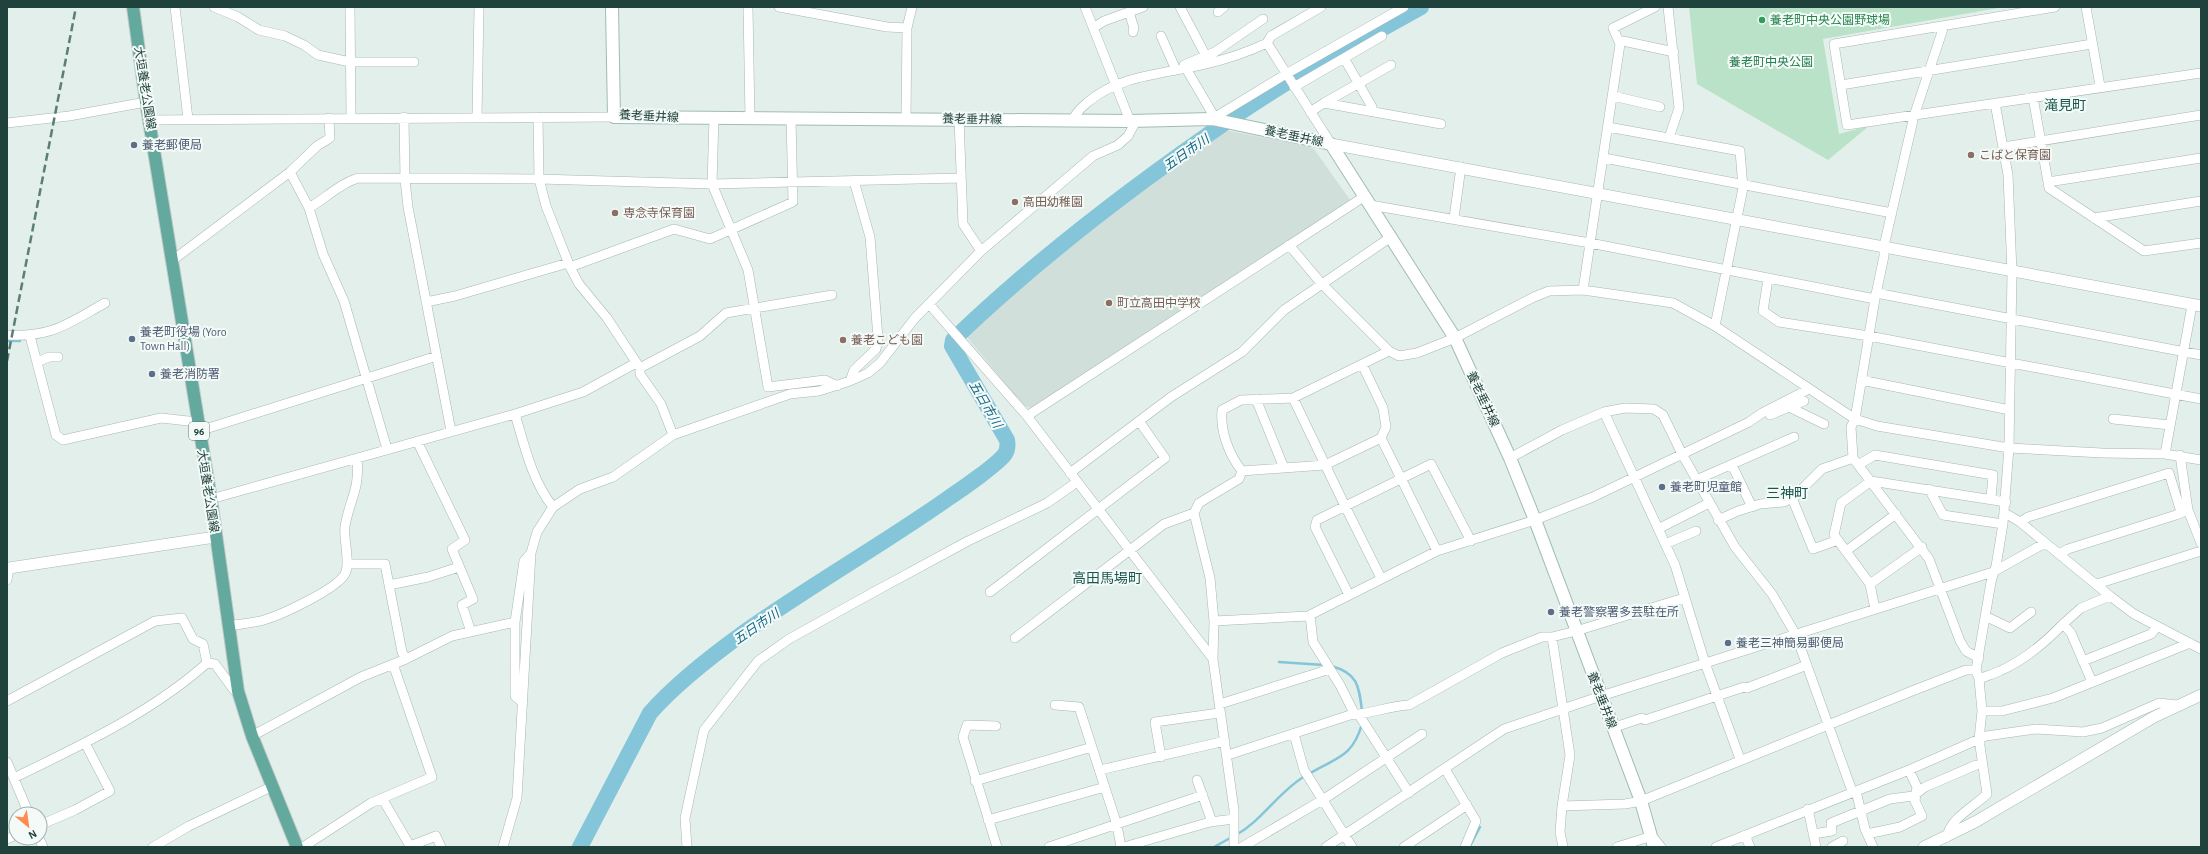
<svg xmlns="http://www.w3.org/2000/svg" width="2208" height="854" font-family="'Alegreya Sans','Noto Sans JP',sans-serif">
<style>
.built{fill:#d1dfda}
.green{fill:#bae2c8}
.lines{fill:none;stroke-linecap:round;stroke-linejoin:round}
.stream{stroke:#85c5d9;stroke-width:2.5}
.river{stroke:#85c5d9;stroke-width:16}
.minor-casing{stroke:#a5b8b2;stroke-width:10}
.tertiary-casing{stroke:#a5b8b2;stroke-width:12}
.secondary-casing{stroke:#a0bcb4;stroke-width:14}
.primary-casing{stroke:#c1cac8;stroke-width:14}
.minor{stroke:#fff;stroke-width:9}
.tertiary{stroke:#fff;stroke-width:11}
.secondary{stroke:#fff;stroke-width:12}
.primary{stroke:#63a99d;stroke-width:12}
.rail{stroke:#5b7e78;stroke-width:2.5;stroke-dasharray:8 4;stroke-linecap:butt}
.leisure-dot{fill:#2e9e5b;stroke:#f4faf8;stroke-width:1.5}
.service-dot{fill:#5c6f8a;stroke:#f4faf8;stroke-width:1.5}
.education-dot{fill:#8d6e63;stroke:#f4faf8;stroke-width:1.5}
.labels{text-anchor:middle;stroke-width:4;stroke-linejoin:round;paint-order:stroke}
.shield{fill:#f4faf8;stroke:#607974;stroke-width:1}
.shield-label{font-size:11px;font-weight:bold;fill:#20423c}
.leisure-label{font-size:12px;fill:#27864d;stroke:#f4faf8;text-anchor:start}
.park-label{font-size:12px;fill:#257e50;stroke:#f4faf8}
.street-label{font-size:12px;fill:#20423c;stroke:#f4faf8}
.service-label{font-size:12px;fill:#4e5e75;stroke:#f4faf8;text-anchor:start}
.education-label{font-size:12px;fill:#785e54;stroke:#f4faf8;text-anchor:start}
.water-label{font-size:13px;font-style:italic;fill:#136886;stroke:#f4faf8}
.quarter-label{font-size:14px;fill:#19574e;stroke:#f4faf8}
</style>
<rect width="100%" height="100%" fill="#e3efea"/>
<path class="built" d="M1224 130 1305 145 1314 149 1350 200 1032 408 1024 406 966 336 1054 258Z"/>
<path class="green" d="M1689 7H2004L1823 39 1839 134 1869 126 1828 160 1697 84Z"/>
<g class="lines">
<path class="stream" d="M7 341H20
M1279 662 1324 665
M1331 666C1358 673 1359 686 1362 711
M1309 774C1337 757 1352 758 1362 724
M1236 835C1263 820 1278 792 1305 776
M1470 846 1480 827
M1214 847 1232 837"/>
<path class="river" d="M580 847 650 713C673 687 713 655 742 634 809 586 882 545 950 497 962 489 998 464 1005 454 1008 449 1008 445 1007 440L952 346 953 340C1039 257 1137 183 1235 116 1294 75 1359 42 1421 7"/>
<defs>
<path id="minor" d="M175 7 188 119
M214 7 238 17 259 30 285 36 304 45 318 55 350 62H414
M350 7 351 117
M748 7 750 119
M779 7 887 27 907 28
M1085 7 1130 121
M1180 7 1206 56
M1668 7 1679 108 1669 138
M2055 7 1834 44 1847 125 2201 73
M2086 7 2100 86
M1129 12 1134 28 1133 32
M1218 12 1224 7
M1944 26 1914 116 1884 246V256L1875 299 1855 419 1851 427 1853 458 1929 559 1960 641 1966 651 1979 658
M1093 28 1104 21 1143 7
M1161 36 1176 70
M1620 42 1623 41 1674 52
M1267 43 1271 36 1321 7
M1344 58 1372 107 1373 112
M1841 85 2092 44
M1294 87 1382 36
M1613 96 1660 107
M2033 97 2049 188 2144 251 2201 243
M1324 103 1391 65
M1310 112 1324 103 1441 124
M404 117 405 180 408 207 451 431
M477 117 479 7
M538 117 539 179 546 206 570 267 579 284 607 318 640 368V374L661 404 673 435
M714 118 712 184 748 270 768 387 825 380 837 386
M906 118 907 28 912 7
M959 118 963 224 981 251
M1215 118 1184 65 1215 52 1263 19
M1212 119 1286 74 1404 7
M149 120 614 117
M1073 120C1076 112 1081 108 1088 102 1121 74 1166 74 1206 64 1227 59 1248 52 1267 43L1331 144
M7 123 69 116 146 102
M1608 127 1740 151 1743 188 1715 326
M2003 147 2201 115
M1604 158 1892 213
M290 172 309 208 323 254 344 301 387 449
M2048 182 2201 158
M1370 205 1590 243 1875 299
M309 208C326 198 339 184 358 178L539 179 712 184 960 178
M1454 218 1461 167
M2094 218 2201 201
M1289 245 1321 283 1389 351 1399 356 1417 353 1455 338 1534 297 1549 291 1583 290 1673 303 1715 326 1855 419 1877 426 2009 448 2102 453 2165 454 2201 460
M173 260 290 172 317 146 330 138 329 118
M570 267 674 229 710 239 793 202 791 118
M1768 279 1763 311 1779 322 1869 336 2201 399
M1583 290 1620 44 1613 28 1655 7
M1876 293 2201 355
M426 302 455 296 568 263
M929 304 1027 416 1213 659
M7 335C53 337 67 324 105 303
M30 336 56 435 63 440 161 418 197 422
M37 362 49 357H58
M640 368 700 336 726 313 832 295
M1861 380 2010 410
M850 381 854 370 876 349 878 338 870 237 854 181
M1293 398 1345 506 1381 578
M1256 399 1284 468
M1789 407 1824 424
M1604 412 1675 565 1705 663 1740 759
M515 414C524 444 532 481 553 507
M1770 415 1804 401
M1027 416 1365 196
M2113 419 2170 425
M199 431 437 356
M1381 438 1437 551
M417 441 465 540 452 549 473 599 462 605 471 632
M2165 454 2192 305
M2180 455 2188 510 2201 543
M1510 458 1562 430 1604 412 1625 408 1654 409 1663 415 1682 454 1735 547 1772 594 1796 635 1852 791
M1732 465 1752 507
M1858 465 1875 455 1993 475 1991 498
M1242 471C1229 455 1220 431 1222 410L1241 400 1293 398 1389 351
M1070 473 1171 397 1242 352 1284 310 1391 237
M1696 480 1794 437
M1929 489 1943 515 2003 524
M1792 498 1813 549 1838 540
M211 499 515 414 583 392 636 363
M2005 513 2020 522 2110 596 2081 608 2063 624
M1718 520 1738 511 1760 504 1784 502 1795 496 1822 469 1853 458
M2020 522 2028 517 2169 473 2181 512
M1658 529 1709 503
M1665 544 1696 531
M1846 551 1896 514
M2059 554 2068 549 2176 515 2188 510
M347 564H385L389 585 428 577 459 567
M7 580 9 568
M1870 584 1922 547
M2097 584 2201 551
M389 585 402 652 406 659
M990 592 1165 458 1139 421
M1349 595 1315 527 1317 520 1431 464 1471 541
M2110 596 2134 614 2201 649
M1875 609 1870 584 1834 535 1841 503 1871 481 2006 502
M1310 615 1313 642 1340 685 1355 715
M1985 616 2010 628 2031 612
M1214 621 1308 616 1437 551 1535 520 1593 497 1749 422 1762 413 1809 389
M228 626C240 624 253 623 264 620 281 615 337 589 345 574 351 563 343 539 345 526 350 498 360 490 357 458
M1552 637 1570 755 1562 806 1560 832 1563 847
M1015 638 1164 524 1194 513
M2083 661 2151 634 2157 627
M207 663 215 664 234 690 238 691
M1979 679C1986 676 1993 674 2000 671 2024 660 2045 643 2063 624L2071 633 2092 682
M7 701 155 621 182 618 193 639 203 644 207 663
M523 703 515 696V622L524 561 531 553
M1220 704 1330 669
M1055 705 1079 707 1117 825 1121 847
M1982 711H2002L2053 698 2190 643
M1359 715 1409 793
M996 726 967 725 963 737 997 847
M1612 728 1642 718 1645 720 1744 687 1747 688 1807 665
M1294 734 1304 770 1352 847
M252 736 361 677 406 659 452 636 515 622
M1228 755 1350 715C1370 714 1389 706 1409 705L1502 653 1542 637H1552L1576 631 1684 598
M1161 757 1155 722 1219 713
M7 762 29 814
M1445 769 1476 821 1465 847
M1100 770 1225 741
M14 778C81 745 151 713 207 663
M1197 780 1212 822
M975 781 1092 747
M1856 791 1865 829 1873 847
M382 798 410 846 436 836 441 847
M1562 806 1625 804 1641 801 1912 691 1966 670H1976
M1808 809 1816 847
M988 820 1105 787
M40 825 75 810 110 791 85 743
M1813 834 1832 831 1831 823 1890 799 1913 796 1925 787 1976 765
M1867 834 1900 827 1922 816 1915 801 1917 787 1909 770
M1745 835 1750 847
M1947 837C1950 818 1974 807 1987 794L1979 739 1982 711 1979 679 1976 670 1991 582 1996 566 2003 524 2009 448 2012 272 2008 175 1995 103
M39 838 43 847
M7 839 16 835
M153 847 189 826 273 786
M303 847 371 803 432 777 393 664
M503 847 517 798 531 553 537 532 553 507 580 489 613 477 673 435 790 394 819 391 850 381 868 373 880 363 915 318 981 251 1093 156 1118 145 1128 136 1136 121
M687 847 685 818 704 730 758 661 789 639 872 593 968 541 1047 503 1077 482
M1049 847 1203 795
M1124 847 1210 822 1234 819
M1234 847V810L1213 659 1214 621 1210 578 1194 513 1199 503 1239 479 1242 471 1325 465 1381 438 1386 427 1383 408 1362 364
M1242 847 1324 799 1422 734
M1326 847 1504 729 1601 696 1993 572 2045 543
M1404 847 1467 805
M1617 847 1652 836 1661 847
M1716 847 1909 770 1986 736 2036 729 2083 732 2102 728 2159 703 2177 705
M1832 847 1843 841"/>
<path id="tertiary" d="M1331 144 2201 306
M9 568 215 537
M1924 847 1975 822 2154 717 2201 695"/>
<path id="secondary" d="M612 7 614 117 1130 121 1212 119 1331 144 1455 338 1510 458 1535 520 1641 801 1654 847"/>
<path id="primary" d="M133 7 146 102 211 499 238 691 252 736 297 847"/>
</defs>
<use href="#minor" class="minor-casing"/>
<use href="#tertiary" class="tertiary-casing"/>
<use href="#secondary" class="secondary-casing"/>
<use href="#primary" class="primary-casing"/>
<use href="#minor" class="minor"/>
<use href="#tertiary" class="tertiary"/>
<use href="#secondary" class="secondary"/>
<use href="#primary" class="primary"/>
<path class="rail" d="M7 361 76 7"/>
</g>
<circle class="leisure-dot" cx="1762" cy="20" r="4"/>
<g class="service-dot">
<circle cx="134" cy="145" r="4"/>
<circle cx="132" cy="339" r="4"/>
<circle cx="152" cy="374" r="4"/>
<circle cx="1662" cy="487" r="4"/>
<circle cx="1551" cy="612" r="4"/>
<circle cx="1728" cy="643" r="4"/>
</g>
<g class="education-dot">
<circle cx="1971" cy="155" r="4"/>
<circle cx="1015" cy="202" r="4"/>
<circle cx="615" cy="213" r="4"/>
<circle cx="1109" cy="303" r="4"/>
<circle cx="843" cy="340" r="4"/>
</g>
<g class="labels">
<rect class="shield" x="189" y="422" width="20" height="18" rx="3"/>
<g class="shield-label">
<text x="199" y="435">96</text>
</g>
<g class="leisure-label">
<text x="1770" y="24">養老町中央公園野球場</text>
</g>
<g class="park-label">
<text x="1771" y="66">養老町中央公園</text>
</g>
<g class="street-label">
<text transform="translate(145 88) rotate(81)" y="4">大垣養老公園線</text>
<text transform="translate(649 116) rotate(3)" y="4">養老垂井線</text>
<text transform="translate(972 119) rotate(1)" y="4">養老垂井線</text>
<text transform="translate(1294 136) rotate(12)" y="4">養老垂井線</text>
<text transform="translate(1483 399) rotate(65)" y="4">養老垂井線</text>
<text transform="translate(208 491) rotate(81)" y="4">大垣養老公園線</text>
<text transform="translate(1602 700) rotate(69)" y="4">養老垂井線</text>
</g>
<g class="service-label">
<text x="142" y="149">養老郵便局</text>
<text x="140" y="336">養老町役場 (Yoro<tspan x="140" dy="14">Town Hall)</tspan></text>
<text x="160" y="378">養老消防署</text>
<text x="1670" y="491">養老町児童館</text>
<text x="1559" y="616">養老警察署多芸駐在所</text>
<text x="1736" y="647">養老三神簡易郵便局</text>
</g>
<g class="education-label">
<text x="1979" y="159">こばと保育園</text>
<text x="1023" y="206">高田幼稚園</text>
<text x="623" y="217">専念寺保育園</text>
<text x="1117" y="307">町立高田中学校</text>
<text x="851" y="344">養老こども園</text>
</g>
<g class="water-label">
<text transform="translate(1186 152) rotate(-35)" y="5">五日市川</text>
<text transform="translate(986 404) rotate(60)" y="5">五日市川</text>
<text transform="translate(756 626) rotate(-34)" y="5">五日市川</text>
</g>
<g class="quarter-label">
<text x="2065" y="110">滝見町</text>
<text x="1787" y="498">三神町</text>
<text x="1107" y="583">高田馬場町</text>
</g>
</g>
<rect width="2208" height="854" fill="none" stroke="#20423c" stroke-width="16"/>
<g transform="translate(28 826) rotate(151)"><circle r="19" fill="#f4faf8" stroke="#9fb0ad"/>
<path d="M0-3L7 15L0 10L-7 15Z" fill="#ff8b51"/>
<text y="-6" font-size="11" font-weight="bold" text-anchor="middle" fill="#20423c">N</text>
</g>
</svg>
